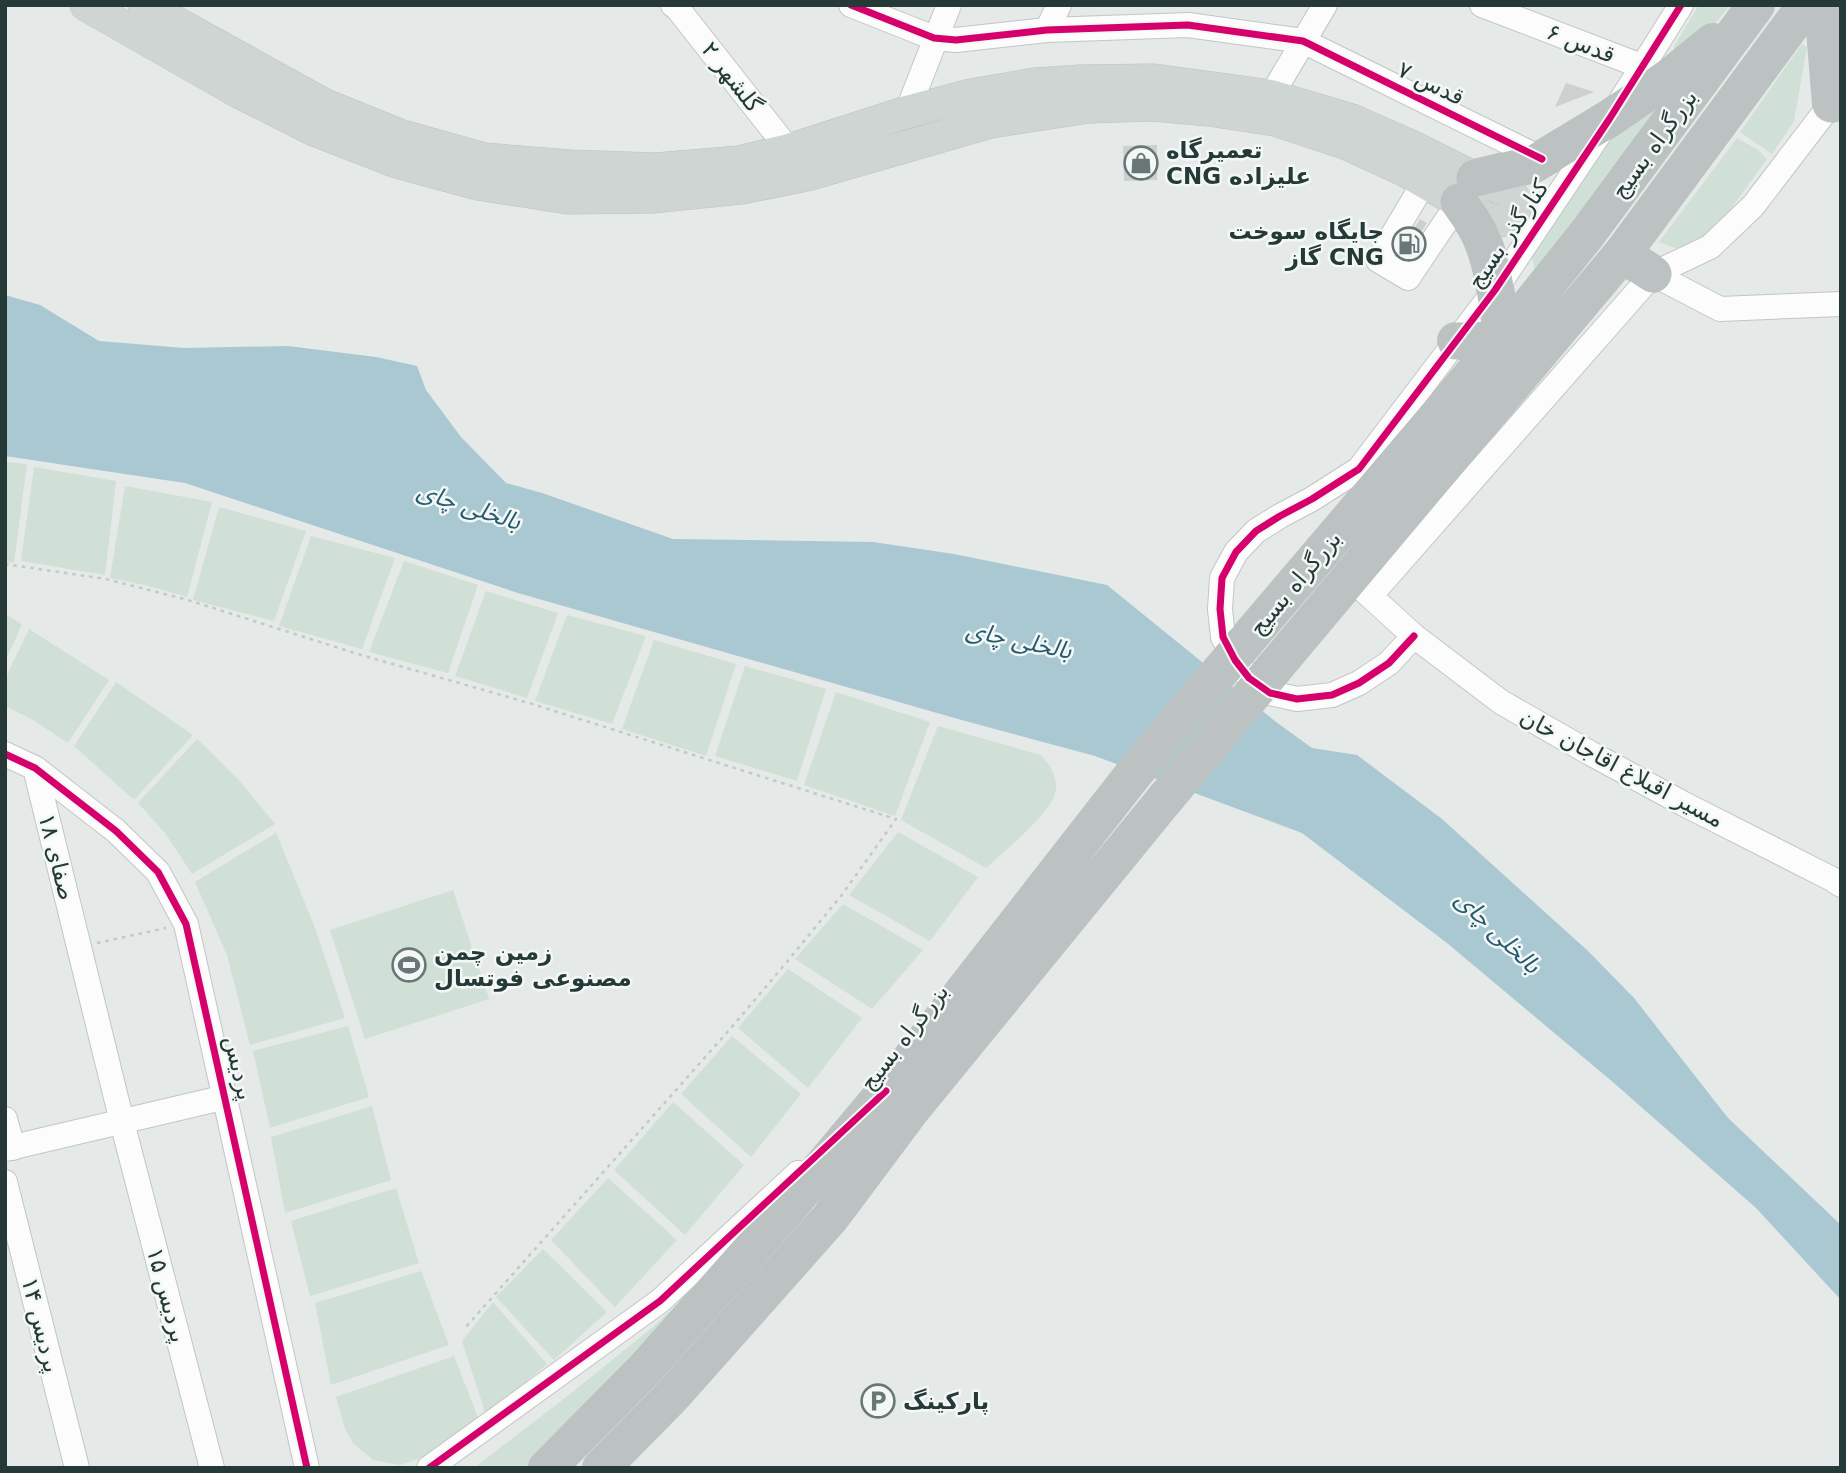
<svg xmlns="http://www.w3.org/2000/svg" width="1846" height="1473" font-family="'DejaVu Sans','Noto Sans Arabic',sans-serif">
<style>
.green{fill:#d0e0d6}
.water{fill:#aac8d2}
.building{fill:#ccd0cf}
.lines{fill:none;stroke-linecap:round;stroke-linejoin:round}
.minor-casing{stroke:#c2c6c4;stroke-width:26}
.major-casing{stroke:#bdc4c3;stroke-width:33}
.highway-casing{stroke:#bdc4c3;stroke-width:38}
.path{stroke:#c2c9c7;stroke-width:2.5;stroke-dasharray:3.5 5;stroke-linecap:butt}
.minor{stroke:#fbfcfb;stroke-width:24}
.major{stroke:#cfd5d3;stroke-width:32}
.highway{stroke:#bbc2c1;stroke-width:37}
.highway-bridge-casing{stroke:#bdc4c3;stroke-width:38;stroke-linecap:butt}
.highway-bridge{stroke:#bbc2c1;stroke-width:37}
.cycleway-casing{stroke:#f3f8f6;stroke-width:11}
.cycleway{stroke:#d6006c;stroke-width:7}
.labels{text-anchor:middle;stroke-width:5;stroke-linejoin:round;paint-order:stroke}
.street-label{font-size:23px;fill:#253a37;stroke:#f3f8f6}
.poi-label{font-size:23px;font-weight:bold;fill:#253a37;stroke:#f3f8f6;text-anchor:start}
.water-label{font-size:24px;font-style:italic;fill:#265a6f;stroke:#f3f8f6}
</style>
<rect width="100%" height="100%" fill="#e5e9e7"/>
<path class="green" d="M1699 5H1730C1717 23 1698 42 1678 52L1673 48Z
M1802 44 1807 47 1794 121 1772 154 1740 132Z
M1689 75 1535 278 1534 264 1531 256 1604 145 1645 107Z
M1737 138 1758 150 1767 159 1713 233 1687 250 1672 247 1659 242Z
M5 462 27 464 14 563 5 562Z
M34 467 116 481 105 575 21 561Z
M125 486 212 502 187 597 145 585 110 578Z
M219 507 306 531 274 621 193 600Z
M311 536 395 558 362 649 279 626Z
M404 561 478 585 448 673 369 652Z
M486 591 558 613 527 698 455 676Z
M5 614 22 624 5 662Z
M567 615 646 636 612 724 535 701Z
M29 629 109 680 68 743 33 720 5 706V679Z
M654 640 736 664 706 756 622 729Z
M745 666 826 689 797 781 715 756Z
M116 682 193 735 134 800 74 746Z
M836 692 930 722 895 816 804 785Z
M938 726 1041 755C1050 765 1057 776 1056 790 1053 812 1003 852 986 868L901 820Z
M197 739 237 778 275 824 192 874 165 833 138 803Z
M898 832 978 877 930 941 849 895Z
M276 833 314 925 345 1018 250 1045 227 955 195 882Z
M453 890 489 999 365 1039 330 930Z
M843 904 923 950 872 1009 795 959Z
M788 969 862 1018 808 1088 738 1028Z
M348 1026 369 1097 270 1128 253 1051Z
M732 1036 801 1094 751 1157 681 1094Z
M673 1102 744 1165 685 1235 614 1170Z
M372 1106 391 1180 285 1213 271 1137Z
M608 1178 677 1240 615 1307 551 1240Z
M396 1188 419 1263 310 1296 291 1221Z
M750 1234 530 1468H474L565 1398 653 1327Z
M543 1249 607 1312 554 1360 496 1297Z
M421 1271 449 1345 331 1385 315 1303Z
M493 1302 547 1364 486 1415 462 1341Z
M454 1356 479 1420 429 1455 400 1465 373 1460 353 1443 345 1429 336 1397Z"/>
<path class="water" d="M5 295 40 305 99 341 184 348 288 346 376 357 417 366 426 390 461 437 506 483 542 493 673 539 873 542 954 554 1107 585 1276 722 1312 748 1357 755 1442 819 1588 951 1634 998 1728 1118 1841 1225V1300L1756 1208 1614 1083 1447 943 1302 833 1095 756 958 719 518 593 185 483 5 456Z"/>
<path class="building" d="M1566 83 1594 92 1555 107Z
M1157 145V180L1124 181 1123 146Z
M1420 219 1427 223 1404 258 1398 255Z"/>
<g class="lines">
<defs>
<path id="minor" d="M673 5 678 9 789 150
M851 5 934 38 956 40 1047 30 1188 25 1303 41 1542 159
M1482 5 1641 66
M1047 30 1059 5
M1271 96 1325 5
M907 112 949 5
M1425 181 1378 260 1408 278 1459 202
M1653 274 1720 309 1841 304
M1359 586 1414 636 1501 702 1590 753 1684 804 1832 879 1841 885
M1370 596 1653 274 1710 247 1753 206 1831 104 1839 92
M1414 636 1389 663 1359 683 1332 695 1297 699 1270 693 1249 678 1235 660 1223 637 1220 609 1222 578 1236 552 1256 531 1280 516 1312 499 1359 469 1495 290 1610 118 1681 5
M5 754 35 768 116 831 158 872 186 924 307 1468
M35 768 122 1122 212 1468
M5 1119 13 1148
M5 1149 226 1097
M5 1182 77 1468
M429 1468 660 1301 798 1173"/>
<path id="major" d="M86 5 235 90 312 129 397 162 478 184 568 198 652 197 741 188 811 174 991 122 1089 107 1152 105 1209 110 1275 120 1345 143 1406 171 1491 221 1505 220 1515 212 1516 201 1509 191 1475 178 1411 146 1352 120 1271 96 1154 80 1081 81 1035 84 971 95 907 112 789 150 738 162 656 169 570 166 484 159 402 136 323 104 144 5"/>
<path id="highway" d="M1823 5 1831 104
M1475 178 1534 164 1610 118 1675 73 1713 42
M1622 254 1653 274
M1456 341 1502 340C1497 305 1495 267 1480 235 1475 223 1466 212 1459 202
M1245 642 1502 340 1587 234 1756 5
M1275 667 1622 254 1806 5
M547 1468 645 1369 787 1209 886 1091 1135 772
M601 1468 672 1396 830 1218 910 1111 1165 799"/>
</defs>
<use href="#minor" class="minor-casing"/>
<use href="#major" class="major-casing"/>
<use href="#highway" class="highway-casing"/>
<path class="path" d="M5 564 106 579 188 600 361 655 529 703 896 819 841 896 786 963 731 1028 465 1328
M97 943 166 928"/>
<use href="#minor" class="minor"/>
<use href="#major" class="major"/>
<use href="#highway" class="highway"/>
<defs>
<path id="highway-bridge" d="M1135 772 1245 642
M1165 799 1275 667"/>
</defs>
<use href="#highway-bridge" class="highway-bridge-casing"/>
<use href="#highway-bridge" class="highway-bridge"/>
<defs>
<path id="cycleway" d="M851 5 934 38 956 40 1047 30 1188 25 1303 41 1542 159
M1414 636 1389 663 1359 683 1332 695 1297 699 1270 693 1249 678 1235 660 1223 637 1220 609 1222 578 1236 552 1256 531 1280 516 1312 499 1359 469 1495 290 1610 118 1681 5
M5 754 35 768 116 831 158 872 186 924 307 1468
M429 1468 660 1301 886 1091"/>
</defs>
<use href="#cycleway" class="cycleway-casing"/>
<use href="#cycleway" class="cycleway"/>
</g>
<defs>
<symbol id="shop-ring" viewBox="-11 -11 22 22"><circle r="9.5" fill="#f3f8f6" stroke="#687775" stroke-width="1.5"/><path d="M-5-2.5h2.3a2.7 3.5 0 0 1 5.4 0H5L5.5 6h-11ZM-1.5-2.5h3a1.5 2.3 0 0 0-3 0Z" fill="#687775"/></symbol>
<symbol id="fuel-ring" viewBox="-11 -11 22 22"><circle r="9.5" fill="#f3f8f6" stroke="#687775" stroke-width="1.5"/><path d="M-5.5-6h7V0h2V4h1.3V-2.5L3-4.5l.8-.8L6-3V5H2.5V1h-1V6h-7ZM-4.2-4.7v3.2H.2V-4.7Z" fill="#687775"/></symbol>
<symbol id="stadium-ring" viewBox="-11 -11 22 22"><circle r="9.5" fill="#f3f8f6" stroke="#687775" stroke-width="1.5"/><path d="M0-5a6.5 5 0 1 0 0 10a6.5 5 0 1 0 0-10ZM-3.5-1.8h7v3.6h-7Z" fill="#687775"/></symbol>
<symbol id="parking-ring" viewBox="-11 -11 22 22"><circle r="9.5" fill="#f3f8f6" stroke="#687775" stroke-width="1.5"/><path d="M-3.5-5.5H1a3.5 3.5 0 0 1 0 7H-1V5.5H-3.5ZM-1-3.4V-.6H.8a1.4 1.4 0 0 0 0-2.8Z" fill="#687775"/></symbol>
</defs>
<g fill-rule="evenodd">
<use href="#shop-ring" x="1122" y="144" width="38" height="38"/>
<use href="#fuel-ring" x="1390" y="225" width="38" height="38"/>
<use href="#stadium-ring" x="390" y="946" width="38" height="38"/>
<use href="#parking-ring" x="859" y="1382" width="38" height="38"/>
</g>
<g class="labels">
<g class="street-label">
<text transform="translate(1581 43) rotate(21)" y="8">قدس ۶</text>
<text transform="translate(732 77) rotate(52)" y="8">گلشهر ۲</text>
<text transform="translate(1431 83) rotate(26)" y="8">قدس ۷</text>
<text transform="translate(1654 144) rotate(-54)" y="8">بزرگراه بسیج</text>
<text transform="translate(1508 234) rotate(-56)" y="8">کنارگذر بسیج</text>
<text transform="translate(1295 583) rotate(-50)" y="8">بزرگراه بسیج</text>
<text transform="translate(1622 768) rotate(28)" y="8">مسیر اقبلاغ اقاجان خان</text>
<text transform="translate(57 857) rotate(76)" y="8">صفای ۱۸</text>
<text transform="translate(904 1037) rotate(-52)" y="8">بزرگراه بسیج</text>
<text transform="translate(239 1068) rotate(77)" y="8">پردیس</text>
<text transform="translate(167 1295) rotate(75)" y="8">پردیس ۱۵</text>
<text transform="translate(41 1325) rotate(76)" y="8">پردیس ۱۴</text>
</g>
<g class="poi-label">
<text x="1166" y="158">تعمیرگاه<tspan x="1166" dy="26">CNG علیزاده</tspan></text>
<text x="1384" y="239" text-anchor="end">جایگاه سوخت<tspan x="1384" dy="26">گاز CNG</tspan></text>
<text x="434" y="960">زمین چمن<tspan x="434" dy="26">مصنوعی فوتسال</tspan></text>
<text x="903" y="1409">پارکینگ</text>
</g>
<g class="water-label">
<text transform="translate(469 506) rotate(18)" y="8">بالخلی چای</text>
<text transform="translate(1019 640) rotate(12)" y="8">بالخلی چای</text>
<text transform="translate(1498 932) rotate(44)" y="8">بالخلی چای</text>
</g>
</g>
<rect width="1846" height="1473" fill="none" stroke="#253a37" stroke-width="14"/>
</svg>
